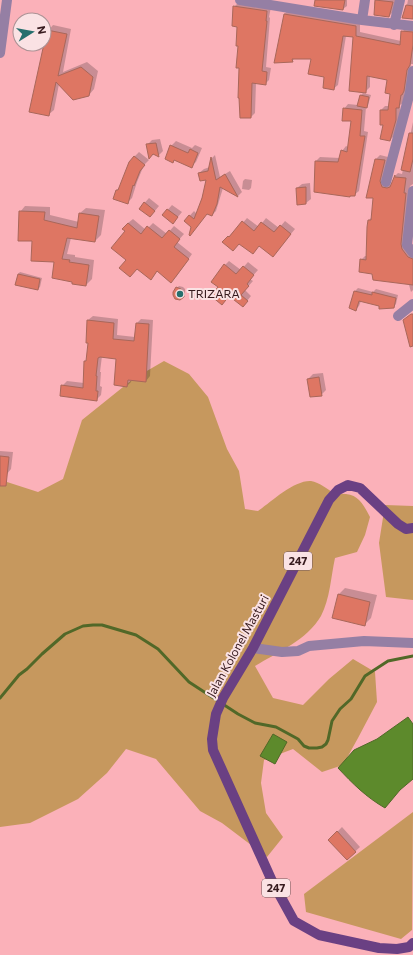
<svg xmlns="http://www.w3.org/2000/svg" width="413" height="955" font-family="Commissioner,sans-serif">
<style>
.green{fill:#c6985e}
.water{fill:#5d8a2c;stroke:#516828}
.shadow{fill:#0003}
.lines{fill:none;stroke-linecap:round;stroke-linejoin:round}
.stream{stroke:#516828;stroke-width:3}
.building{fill:#de7663;stroke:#a9675a}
.minor{stroke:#957fa4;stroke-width:10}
.major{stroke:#6a4083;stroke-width:10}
.poi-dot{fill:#256f6d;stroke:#fae2e4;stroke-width:1.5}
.labels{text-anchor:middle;stroke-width:4;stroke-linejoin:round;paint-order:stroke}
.shield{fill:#fae2e4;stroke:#715659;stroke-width:1}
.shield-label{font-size:11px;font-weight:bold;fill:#361a1e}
.poi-label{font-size:12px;fill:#361a1e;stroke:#fae2e4;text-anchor:start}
.street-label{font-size:12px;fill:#361a1e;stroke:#fae2e4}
</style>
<rect width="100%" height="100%" fill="#fbb1b9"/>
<path class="green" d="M164 361 189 374 208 397 227 449 239 471 245 509 258 511C271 502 294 480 311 481 319 482 329 490 335 494 357 492 361 500 370 517L365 535 357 552 335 558C331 576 330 599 321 616 307 640 278 652 255 666L273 698 303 705 329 679 353 659 375 672 377 702 358 738 343 765 322 772 293 749 264 760 261 783 266 813 283 837 267 857 222 823 200 811 156 759 126 749 107 773 78 799 30 823 0 827V485L7 482 38 492 63 479 82 420 133 379Z
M385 505 413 506V600L386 597 379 543Z
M413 812 412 930 401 939 306 912 304 894Z"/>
<path class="water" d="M408 717 413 724V779L400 790 385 808C366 797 353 784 338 768L354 750 377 739Z
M273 734 287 742 275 764 260 756Z"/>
<path class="shadow" d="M317 0H347V6L343 9Z
M375 0H396L393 12 389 16 374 4Z
M408 0H413V19L407 5Z
M238 3 271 7 269 17 270 18 266 67 271 68 269 80 265 84 256 83 255 113 251 117 234 7Z
M289 10 360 21V32L401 41 402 32 407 27 413 28V64H411L408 86 405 92 403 103 400 105V115L394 136 390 140 381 110 385 106H389L391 93 388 80 370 76V87L365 92 354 37 346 36 338 85 333 89 312 58H295L292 61 284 14Z
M53 25 71 29 63 72 87 62 98 71 94 89 89 95 59 84 54 110 48 115V31Z
M363 93 371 95 368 105 366 107 364 131 368 132 359 191 354 195 316 161 320 157 340 158 342 151 346 146 348 147 352 120 344 109 348 104 358 105 361 95Z
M413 122V184L410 186 404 240 413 254V290L411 292 399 249 373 273 361 260 365 256H367L369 220 372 217 376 159 380 155 388 157 385 183 393 185 396 175 398 173 402 174Z
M160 139 163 151 158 156 154 154 150 157 147 145 152 140Z
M176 141 192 148 195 145 202 148 196 162 191 166 171 146Z
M139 152 149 160 144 165 137 182 132 198 127 203 117 190 120 187 134 157Z
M215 155 220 177 230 171 242 192 238 196 223 188 216 211 212 215 208 213 193 227 185 221 194 211 197 214 208 178 199 173 204 169 210 167 212 158Z
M245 179 252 180 251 188 249 190 242 189 243 181Z
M310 183 311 199 306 203 298 204 297 188 302 184Z
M149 198 159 206 154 212 140 208Z
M172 205 182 212 173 223 163 215Z
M25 206 50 207V215L79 222 80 213 86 208 105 210 101 235 95 241 71 238 67 254 75 255V257L94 260 92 279 86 285 56 261 34 240 20 212Z
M247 218 259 227 266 218 279 228 285 221 295 229 277 251 260 245 224 242 233 232 234 233Z
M133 219 146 230 153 223 167 234 174 226 184 234 177 242 192 254 176 277 158 270 151 278 127 260 126 231 128 223Z
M229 261 241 270 248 262 258 270 250 279 253 281 245 290 251 296 247 301 220 287 225 265Z
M20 272 42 278 40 287 38 289 18 274Z
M179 286 183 287 185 289V294L183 297 177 288Z
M358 288 373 292 376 289 398 295 396 304 393 307 361 301 359 306 356 309 350 307 355 291Z
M93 316 118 319 117 335 135 337 137 323 141 319 153 320 150 376 146 381 132 379 131 382 127 386 117 358 102 356 100 372H101L100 386 102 387 101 395 96 400 62 386 67 381 84 383 85 361 87 360 89 342H87L88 320Z
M323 373 326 390 321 395 308 379 313 374Z
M0 451 13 452 11 469 7 474 0 473Z
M345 588 377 595 371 618 364 625 338 595Z
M342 827 360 847 347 859 329 840Z"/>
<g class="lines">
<path class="stream" d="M0 698 19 675 27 669 42 654 65 634 83 626 93 625H102L136 635 158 649 189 682 238 714 255 723 276 727 298 739 304 746 309 748H317L322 747 326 744 328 740 332 721 340 709 351 699 365 676 388 661 413 656"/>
</g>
<path class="building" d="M315 0H345L343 10 314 6Z
M375 0 393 2 389 17 374 15Z
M406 5 413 6V19L402 18Z
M233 6 267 11 266 21H267L262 71 267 72 266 85 252 83 251 118H240L239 98H238L239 68H236L238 46H236L237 27 232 26Z
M284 14 356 26V36L400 45 401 31 413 32V45L410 65 407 70 404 91 402 95H401L399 108H396V120L390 141 380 139 383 125H380V110H388L390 94 385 93 387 80 367 76 366 93 349 91 353 37 343 36 334 90 323 88 324 77 308 74 311 59H292L293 62 274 63Z
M47 30 67 34 58 76 81 67 93 77 89 96 73 100 56 82 49 116 29 112Z
M360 95 369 97 367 108 357 106Z
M343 108 362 110 360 136H365L355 196H350V197L314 192 315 161 338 162 341 150 347 152 351 121H342Z
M409 133H413V159L410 172 401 170Z
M156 143 159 157 153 154 149 159 146 144Z
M170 145 188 153 190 149 198 153 192 168 174 160 173 163 165 159Z
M134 156 145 165 140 171 134 186 133 185 128 204 113 199 116 190H118L129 162Z
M211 157 216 180 225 174 238 197 220 187 217 204 212 216 207 214 190 236 189 235 191 227 184 221 189 215 194 219 202 198 206 180 200 181 198 173 208 171Z
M375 159 385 160 380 181 382 187 387 188 390 187 395 175V177L406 178 404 193H406L401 244 402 249 408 257 413 259V285L373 280 372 274 359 272 360 259 366 260 367 227 368 220H371L373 198H366Z
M306 187V204L297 205 296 188Z
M144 202 155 211 150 217 139 209Z
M167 209 178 217 173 224 162 215Z
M19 211 45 212 44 220 77 228 79 213 99 216 95 242 67 238 62 259 70 260 69 262 89 265 86 286 72 284V282L52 278 54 262 31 261 32 241H18Z
M242 221 254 231 261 222 274 232 280 225 291 234 273 257 259 246 253 254 239 244 233 251 222 242 228 236 229 237Z
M128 223 141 234 147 226 162 238 169 230 180 239 174 247 189 259 171 283 157 271 151 280 137 269 130 277 119 268 126 260 111 248 125 231 122 229Z
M224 264 236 274 243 266 254 275 247 284 249 286 241 295 248 301 243 307 229 296 222 305 211 296 218 287 211 282Z
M18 274 40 279 38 290 15 285Z
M176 287 181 289 184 292V297L180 300 175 299 173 295V292Z
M354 291 372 295V292L396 298 394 308 379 309V306L359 301 356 311 349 308Z
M411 314H413V346L410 347 403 320Z
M87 320 114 323 113 339 134 341 136 323 149 324 146 382 128 380 127 387 114 385 116 359 100 357 98 358 96 376H97L96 391H98L97 401 60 396 61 385 83 388 84 361H86L88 343H86Z
M319 377 322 396 310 397 307 379Z
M0 456 9 457 6 486H0Z
M338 594 370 602 365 626 332 618Z
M337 831 356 852 347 860 328 840Z"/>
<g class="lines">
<path class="minor" d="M240 0 362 20 413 26
M362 20 365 0
M394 25 400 0
M0 53 7 0
M386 182 410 92 413 71
M413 191 407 245 413 253
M398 316 413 304
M253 648 282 652 298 651 309 646 364 641 413 643"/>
<path class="major" d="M413 528 406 529 398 524 360 488 348 485 338 490 329 500 253 648 223 698 216 714 212 739 213 750 272 881 294 921 319 935 379 948 397 949 409 947 413 943"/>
</g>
<circle class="poi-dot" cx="180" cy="294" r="4"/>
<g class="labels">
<g class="shield">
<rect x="284" y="552" width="28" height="18" rx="3"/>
<rect x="262" y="879" width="28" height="18" rx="3"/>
</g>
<g class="shield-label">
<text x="298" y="565">247</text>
<text x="276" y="892">247</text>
</g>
<g class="poi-label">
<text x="188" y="298">TRIZARA</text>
</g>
<g class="street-label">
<text transform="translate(238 646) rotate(-61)" y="4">Jalan Kolonel Masturi</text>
</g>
</g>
<g transform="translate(32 32) rotate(79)"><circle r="19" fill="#fae2e4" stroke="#ac9295"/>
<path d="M0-3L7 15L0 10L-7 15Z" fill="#256f6d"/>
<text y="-6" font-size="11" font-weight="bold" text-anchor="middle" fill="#361a1e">N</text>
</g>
</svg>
